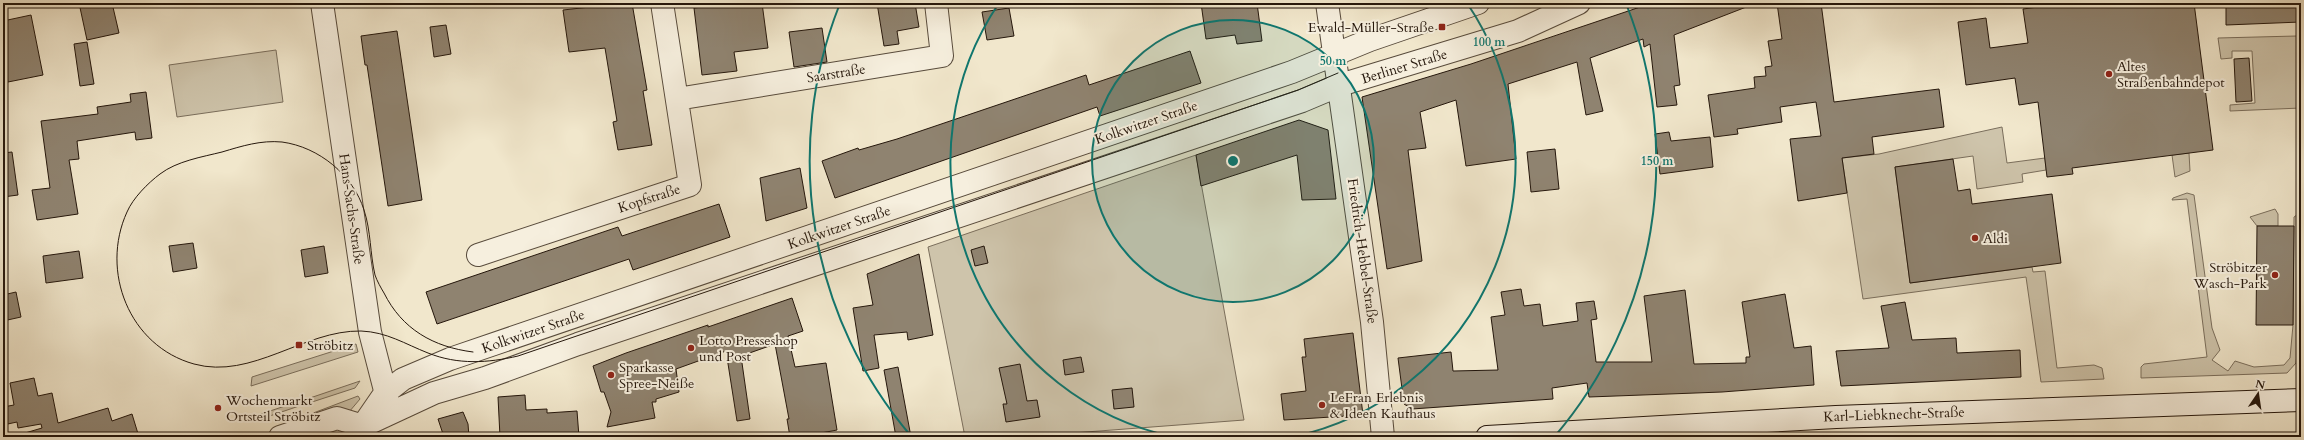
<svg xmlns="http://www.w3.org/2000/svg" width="2304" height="440" font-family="Cardo,serif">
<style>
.green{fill:#cec4ab;stroke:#7a6e5c}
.building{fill:#8f8370;stroke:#25170c}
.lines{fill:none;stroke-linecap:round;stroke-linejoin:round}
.minor-casing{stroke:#584b3c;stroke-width:24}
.secondary-casing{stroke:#25170c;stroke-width:24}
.minor{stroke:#f6efde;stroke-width:22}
.secondary{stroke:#f6efde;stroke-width:22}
.tram{stroke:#25170c;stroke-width:1}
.ring{fill:none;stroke:#0f766e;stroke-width:2}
.poi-dot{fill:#8f2418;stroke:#f6efde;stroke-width:1.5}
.labels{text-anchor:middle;stroke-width:4;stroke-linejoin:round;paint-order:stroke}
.poi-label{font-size:14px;fill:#25170c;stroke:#f6efde;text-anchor:start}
.street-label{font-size:14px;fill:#25170c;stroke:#f6efde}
.centre{fill:#0f766e;stroke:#f6efde;stroke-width:2}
.ring-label{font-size:12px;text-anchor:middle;font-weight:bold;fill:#0f766e;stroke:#f6efde;stroke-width:4;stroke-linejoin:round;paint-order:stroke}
</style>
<rect width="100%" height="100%" fill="#f1e7cc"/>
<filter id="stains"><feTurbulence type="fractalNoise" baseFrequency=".005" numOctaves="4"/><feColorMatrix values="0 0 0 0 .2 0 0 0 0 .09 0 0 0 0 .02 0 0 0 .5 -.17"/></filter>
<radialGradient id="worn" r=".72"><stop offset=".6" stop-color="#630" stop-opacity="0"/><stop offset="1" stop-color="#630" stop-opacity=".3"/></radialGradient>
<path class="green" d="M2301 30V108L2230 111V105L2255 103 2252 51H2232V58L2221 59 2218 38 2297 36Z
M276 50 283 102 177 117 169 65Z
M2002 127 2007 163 2045 158 2046 170 2022 174 2023 182 1977 189 1973 156 1895 167 1910 283 2032 267 2033 272 2045 271 2057 368 2094 365 2102 368 2104 379 2041 382 2026 277 1863 299 1842 158 1879 154Z
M2189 153 2190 171 2175 177 2172 155Z
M1196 155 1244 420 1020 437H965L928 247Z
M2187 193 2194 195 2212 328 2220 350 2212 360 2228 371 2235 361 2254 367 2284 365 2290 358 2293 325 2294 217 2301 212V320L2296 363 2287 373 2141 378V367L2144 364 2207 357 2187 199 2172 200 2173 198Z
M2275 209 2278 214V226H2257L2250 217Z
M356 344 358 352 251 386 252 377Z
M360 381 355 388 309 403 307 399Z
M358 396 360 399 349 412 313 419 308 415Z
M300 401 302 405 258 420V415Z"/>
<path class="building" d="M79 3H112L119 33 87 40Z
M598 3H632L647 90 643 91 652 145 618 150 613 122 617 121 605 48 569 52 563 10 599 6Z
M734 3H762L768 48 734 52 737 71 702 75 694 8Z
M877 3H915L919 27 897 31 899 44 884 46Z
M1201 3H1257L1262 41 1237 44 1235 35 1206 39Z
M1652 3 1754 4 1674 35 1680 85 1674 86 1677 105 1657 107 1650 44 1644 47 1643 39 1590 58 1603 111 1586 115 1577 62 1508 84 1516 159 1466 166 1456 100 1420 112 1426 148 1408 150 1422 261 1387 269 1362 97 1471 64Z
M1777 3H1821L1834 102 1939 89 1944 127 1872 137 1874 154 1842 158 1847 193 1798 201 1790 139 1821 136 1816 102 1780 107 1782 122 1737 129 1738 134 1714 137 1708 95 1755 88 1754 77 1766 76 1765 67 1772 66 1768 41 1782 39Z
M2068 3H2194L2213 150 2072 168 2073 174 2047 177 2038 102 2019 105 2015 78 1966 85 1958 22 1986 18 1990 48 2028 43 2023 9Z
M2226 3H2301V22L2226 25Z
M1009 8 1014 36 987 40 982 12Z
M31 15 43 75 8 82 3 57V21Z
M446 25 451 54 434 57 430 27Z
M822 28 827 62 794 67 789 32Z
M397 31 422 200 388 206 367 65H365L361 36Z
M87 42 94 84 80 86 74 44Z
M1190 51 1201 83 1100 116 1097 107 835 198 822 161 858 148 859 150 897 139 1086 75 1089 85Z
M2249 58 2252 101 2236 102 2234 59Z
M146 92 152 138 136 140 135 132 77 141 79 159 69 160 78 214 37 220 32 190 50 188 41 121 98 114 97 107 131 102 130 94Z
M1299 120 1328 130 1336 199 1302 200 1297 155 1201 186 1196 155Z
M1669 132 1671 141 1710 137 1713 167 1660 174 1655 134Z
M1555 149 1559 189 1531 192 1527 152Z
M12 152 18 195 3 197V153Z
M1953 159 1958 191 1970 189 1972 204 2052 194 2061 263 1910 283 1895 167Z
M800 168 807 208 766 221 760 178Z
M719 204 730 237 633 270 629 259 437 324 426 292 618 227 622 236Z
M2257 226H2294L2293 325H2256Z
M193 243 197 268 173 272 169 246Z
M324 246 328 273 305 277 301 250Z
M984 246 988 263 975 266 971 250Z
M79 251 83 278 46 283 43 256Z
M919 254 933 335 908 340 907 332 874 335 879 368 863 371 853 308 873 305 867 274Z
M1521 289 1524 306 1540 304 1543 326 1578 321 1576 303 1594 301 1597 319 1591 320 1596 362H1652L1644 296 1685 290 1694 364 1746 363V357H1750L1742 302 1785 294 1794 348 1811 346 1814 385 1722 392 1589 397 1587 383 1552 388 1553 399 1412 409 1404 404 1398 358 1451 352 1453 371 1498 370 1491 317 1505 315 1501 292Z
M16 292 21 317 3 321V295Z
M792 298 803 331 788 336 795 367 826 363 837 430 816 434V437H790L787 419H789L775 344 741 356 750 419 737 421 726 351 676 369 679 392 656 399V402H652L655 418 607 427 611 412 604 392H601L593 366 626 353 708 325V327Z
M1905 302 1912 340 1956 338 1957 353 2020 350 2021 377 1841 386 1836 351 1889 348 1881 306Z
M1353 333 1363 415 1284 420 1281 394 1306 391 1302 357H1306L1304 339Z
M1081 357 1084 372 1065 375 1063 360Z
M1020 364 1027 401 1037 400 1040 417 1006 422 1003 404H1007L999 368Z
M898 367 911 437H896L884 370Z
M34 378 38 396 52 393 58 423 108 408 112 421 132 414 139 437H25V433L42 428 41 424 18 428 17 422 3 425V407L14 405 10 383Z
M1132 388 1134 407 1114 409 1112 390Z
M525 395 526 410 547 409V413L577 411 579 437H500L498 397Z
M463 412 468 424 469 437H444L438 419Z"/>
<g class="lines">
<defs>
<path id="minor" d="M322 3 370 332 389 406
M1327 3 1372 322 1383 437
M677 99 942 56 936 3
M478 255 690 185 662 3
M363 425 385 393 403 379 450 359 1292 72 1370 40 1478 3
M280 437 337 418 363 426 434 393 485 378 578 344 1302 101 1340 85 1518 31 1579 3"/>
<path id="secondary" d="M1487 437 1836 417 2301 400"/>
</defs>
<use href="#minor" class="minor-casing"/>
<use href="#secondary" class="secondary-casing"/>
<use href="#minor" class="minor"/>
<use href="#secondary" class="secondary"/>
<path class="tram" d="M473 352C433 347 402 329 384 293 381 288 377 281 375 275 370 254 371 231 364 210 353 175 319 147 282 142 261 140 242 146 222 152 202 157 177 161 160 174 148 183 133 198 127 212 100 271 129 346 194 364 252 380 304 330 361 331 387 332 405 344 428 353 458 365 488 363 518 356L1298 90 1338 73"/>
</g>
<circle cx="1233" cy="161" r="141" fill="#0f766e" fill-opacity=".12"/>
<g class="ring">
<circle cx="1233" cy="161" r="141"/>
<path d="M1174 437A282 282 0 0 1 999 3M1467 3A282 282 0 0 1 1292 437"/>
<path d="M911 436A424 424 0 0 1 839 6M1627 6A424 424 0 0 1 1555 436"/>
</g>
<g class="poi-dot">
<rect x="1438" y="23" width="8" height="8" rx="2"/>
<circle cx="2109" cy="74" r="4"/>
<circle cx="1975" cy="238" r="4"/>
<circle cx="2275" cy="275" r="4"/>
<rect x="295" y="341" width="8" height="8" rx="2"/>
<circle cx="691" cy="348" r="4"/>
<circle cx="611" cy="375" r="4"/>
<circle cx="1322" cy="405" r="4"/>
<circle cx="218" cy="408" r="4"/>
</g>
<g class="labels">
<g class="poi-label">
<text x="1434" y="32" text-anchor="end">Ewald-Müller-Straße</text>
<text x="2117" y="71">Altes<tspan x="2117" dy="16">Straßenbahndepot</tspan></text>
<text x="1983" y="243">Aldi</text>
<text x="2267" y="272" text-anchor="end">Ströbitzer<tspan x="2267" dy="16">Wasch-Park</tspan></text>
<text x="699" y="345">Lotto Presseshop<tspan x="699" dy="16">und Post</tspan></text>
<text x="307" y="350">Ströbitz</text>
<text x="619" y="372">Sparkasse<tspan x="619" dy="16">Spree-Neiße</tspan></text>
<text x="1330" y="402">LeFran Erlebnis<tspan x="1330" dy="16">&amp; Ideen Kaufhaus</tspan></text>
<text x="226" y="405">Wochenmarkt<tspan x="226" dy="16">Ortsteil Ströbitz</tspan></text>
</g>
<g class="street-label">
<text transform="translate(1404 66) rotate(-17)" y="5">Berliner Straße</text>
<text transform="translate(836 73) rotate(-9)" y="5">Saarstraße</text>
<text transform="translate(1146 122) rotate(-19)" y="5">Kolkwitzer Straße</text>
<text transform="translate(649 198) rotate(-18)" y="5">Kopfstraße</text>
<text transform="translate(352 209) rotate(82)" y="5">Hans-Sachs-Straße</text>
<text transform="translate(839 227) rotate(-19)" y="5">Kolkwitzer Straße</text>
<text transform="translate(1363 251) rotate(82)" y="5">Friedrich-Hebbel-Straße</text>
<text transform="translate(533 331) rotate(-19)" y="5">Kolkwitzer Straße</text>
<text transform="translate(1894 414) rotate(-2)" y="5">Karl-Liebknecht-Straße</text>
</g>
</g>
<circle cx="1233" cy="161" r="6" class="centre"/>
<g class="ring-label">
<text x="1489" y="46">100 m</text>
<text x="1333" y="65">50 m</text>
<text x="1657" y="165">150 m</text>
</g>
<rect width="2304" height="440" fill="none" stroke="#f1e7cc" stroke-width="16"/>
<rect x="4" y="4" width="2296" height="432" fill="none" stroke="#25170c" stroke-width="2"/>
<rect x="8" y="8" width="2288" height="424" fill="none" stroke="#25170c"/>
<g transform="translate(2258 394) rotate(13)" stroke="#f6efde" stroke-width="3" paint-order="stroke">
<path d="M0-3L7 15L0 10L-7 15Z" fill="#25170c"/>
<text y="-6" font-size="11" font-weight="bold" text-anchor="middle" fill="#25170c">N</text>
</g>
<rect width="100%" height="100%" filter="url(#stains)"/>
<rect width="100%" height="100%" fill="url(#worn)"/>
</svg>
